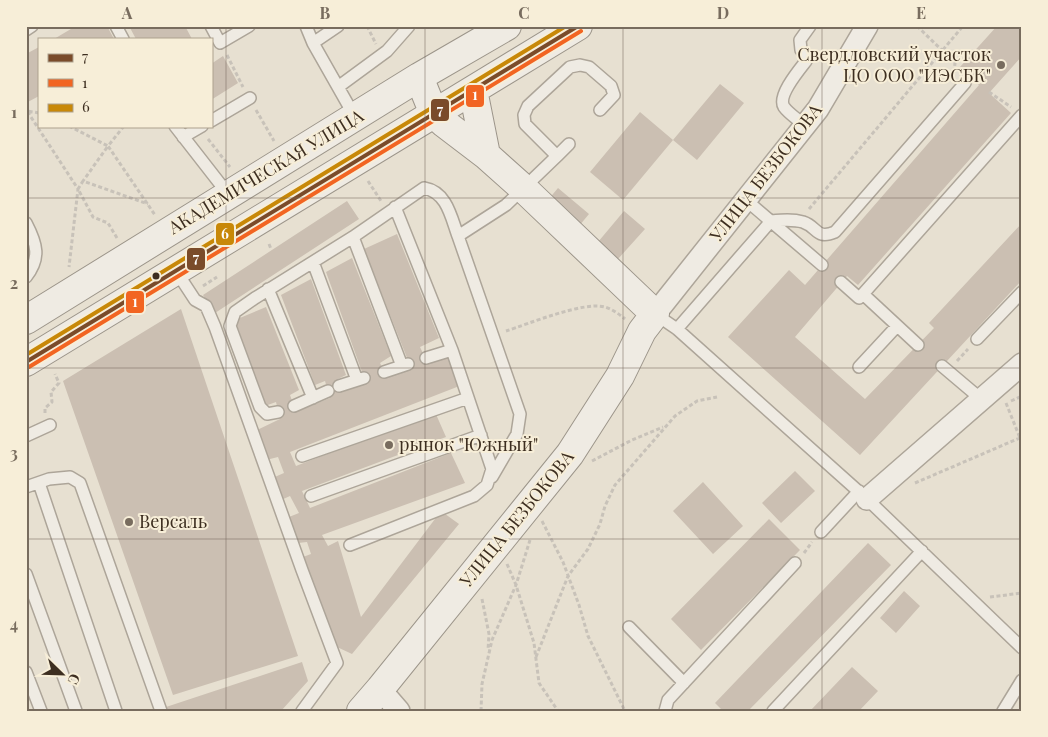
<svg xmlns="http://www.w3.org/2000/svg" width="1048" height="737" font-family="'Playfair Display',serif">
<style>
.building{fill:#cbbfb2}
.lines{fill:none;stroke-linecap:round;stroke-linejoin:round}
.lane-casing{stroke:#ada599;stroke-width:14}
.street-casing{stroke:#ada599;stroke-width:24}
.secondary-casing{stroke:#9c958a;stroke-width:30}
.path{stroke:#c8c2b9;stroke-width:3;stroke-dasharray:4 2.5;stroke-linecap:butt}
.lane{stroke:#efebe3;stroke-width:11}
.street{stroke:#efebe3;stroke-width:21}
.secondary{stroke:#efebe3;stroke-width:28}
.bus-1-casing{stroke:#f7eed8;stroke-width:8}
.bus-2-casing{stroke:#f7eed8;stroke-width:8}
.bus-3-casing{stroke:#f7eed8;stroke-width:8}
.bus-1{stroke:#7a4b2a;stroke-width:4}
.bus-2{stroke:#f26522;stroke-width:4}
.bus-3{stroke:#c88808;stroke-width:4}
.grid{fill:none;stroke:#786c5e;stroke-width:1;stroke-opacity:0.55}
.poi-dot{fill:#786c5e;stroke:#f7eed8;stroke-width:2}
.bus-dot{fill:#3d2e20;stroke:#f7eed8;stroke-width:2}
.labels{text-anchor:middle;stroke-width:4;stroke-linejoin:round;paint-order:stroke}
.poi-label{font-size:18px;fill:#3d2e20;stroke:#f7eed8;text-anchor:start}
.street-label{font-size:18px;fill:#3d2e20;stroke:#f7eed8}
.line-badge{stroke:#f7eed8;stroke-width:2}
.badge-label{font-size:14px;text-anchor:middle;font-weight:bold;fill:#fff}
.neatline{fill:none;stroke:#786c5e;stroke-width:2}
.grid-label{font-size:16px;text-anchor:middle;font-weight:bold;fill:#786c5e}
</style>
<rect width="100%" height="100%" fill="#e7e0d1"/>
<path class="building" d="M76 26H107L114 39H54Z
M129 26H185L192 39H136Z
M997 26H1022V56L989 93 1011 113 858 285 847 276 795 337 865 399 934 328 929 323 1022 223V280L860 455 728 337 789 270 805 285 979 85 960 67Z
M39 47V96L26 103V54Z
M223 56 238 83 211 100V64Z
M720 84 744 103 697 160 673 140Z
M640 112 673 140 623 200 590 172Z
M558 188 589 214 579 226 548 200Z
M347 201 359 219 215 313 203 295Z
M624 211 645 229 618 259 598 242Z
M397 234 439 338 420 347 428 364 447 357 462 385 290 452 296 466 435 412 446 437 302 491 310 508 451 453 465 483 322 535 328 546 338 541 361 617 441 511 459 524 352 654 337 647 303 557 311 554 307 542 298 543 289 517 299 513 290 496 279 501 270 479 284 473 278 457 266 460 255 431 280 419 276 402 265 406 235 320 266 307 299 390 290 395 296 412 330 398 325 381 315 385 281 295 311 279 346 375 338 379 341 391 366 383 326 272 352 258 391 356 380 363 387 378 411 368 364 249Z
M181 309 298 656 173 695 63 381Z
M795 471 815 491 781 523 762 503Z
M703 482 743 526 713 554 673 511Z
M769 519 800 550 701 650 671 619Z
M868 543 891 565 748 711H723L715 703Z
M904 591 920 606 896 633 880 618Z
M302 662 308 681 281 711H164L163 708Z
M852 667 878 691 859 711H810Z"/>
<g class="lines">
<defs>
<path id="lane" d="M116 26 123 39
M211 26 220 43 249 26
M306 26 313 43 355 117
M26 30 32 26
M313 43 338 26
M338 87 387 51 409 26
M211 121 250 98
M175 126 228 194
M805 126C799 120 789 114 784 107 777 96 799 70 806 61V55L801 50 800 40 810 26
M183 137 202 126
M569 144 557 156 525 124 524 115 528 106 570 67 580 65 589 67 611 86 614 95 600 110
M746 200 822 265
M395 207 452 350 426 358
M26 223C37 244 41 258 26 277
M458 236 520 414 517 434 492 477
M353 237 402 366
M313 262 357 380
M176 271 195 300 206 306 215 327 302 570 337 663 302 711
M841 282 859 298 863 294 918 345
M268 289 313 398
M863 294 1022 115
M655 314 677 329 867 499 1022 648
M677 329 771 221C782 220 793 219 803 222 818 227 816 240 835 232L965 83
M977 339 1022 292
M942 366 981 399
M859 367 897 326
M384 372 408 364
M339 386 364 378
M294 406 328 391
M278 412 267 414 260 407 230 326 235 312 255 298 353 237 424 188C447 192 451 217 458 236L506 205 557 156
M26 436 50 425
M302 456 468 398
M39 483 116 711
M26 487 49 479 70 477 80 483 161 711
M311 496 481 435
M821 532 859 491
M350 545 474 496 487 485 492 469 452 350
M26 574 76 711
M629 627 684 683
M26 672 41 711
M665 711 668 700 795 563
M773 711 922 551
M1003 711 1022 680"/>
<path id="street" d="M655 314 818 109 867 26
M867 499 1022 364
M380 689 399 711"/>
<path id="secondary" d="M473 90 486 155
M26 320 419 77 507 26
M26 362 578 26
M361 711 380 689 570 454 620 376 642 331 655 314 524 189 486 155 444 123 434 114 419 77"/>
</defs>
<use href="#lane" class="lane-casing"/>
<use href="#street" class="street-casing"/>
<use href="#secondary" class="secondary-casing"/>
<path class="path" d="M367 26 376 44
M917 26 955 63 954 74
M227 55 243 87
M989 92 1011 107
M256 110 274 141
M39 113 27 111 78 189 69 267
M69 126 108 146 83 181
M124 126 108 146 155 215
M208 139 230 167
M368 181 381 201
M809 209 963 26
M117 238 108 223 93 217 78 189 83 181 148 204
M269 244 271 249
M203 286 217 277
M506 331C528 324 584 301 605 307 612 309 619 314 625 319
M957 361 968 349
M1011 401 1022 396
M1006 403 1020 438
M45 413V408L52 402 51 392 59 383 55 374
M592 461 632 440 663 427
M915 483 1022 437
M542 521 563 562 579 605 588 636 625 711
M804 553 812 542
M507 564 516 585 534 643 539 683 558 711
M990 597 1022 593
M482 599 489 634 488 650
M536 657 568 576 588 549 600 524 605 506 615 485 675 416 697 401 717 397
M481 711 482 684 492 640 516 585 530 540"/>
<use href="#lane" class="lane"/>
<use href="#street" class="street"/>
<use href="#secondary" class="secondary"/>
<defs>
<path id="bus-1" d="M26 362 578 26"/>
<path id="bus-2" d="M29 367 581 31"/>
<path id="bus-3" d="M26 355 566 26"/>
</defs>
<use href="#bus-1" class="bus-1-casing"/>
<use href="#bus-2" class="bus-2-casing"/>
<use href="#bus-3" class="bus-3-casing"/>
<use href="#bus-1" class="bus-1"/>
<use href="#bus-2" class="bus-2"/>
<use href="#bus-3" class="bus-3"/>
</g>
<path class="grid" d="M226 26V711M425 26V711M623 26V711M822 26V711M26 198H1022M26 368H1022M26 539H1022"/>
<g class="poi-dot">
<circle cx="1001" cy="65" r="5"/>
<circle cx="389" cy="445" r="5"/>
<circle cx="129" cy="522" r="5"/>
</g>
<circle class="bus-dot" cx="156" cy="276" r="4.5"/>
<g class="labels">
<g class="poi-label">
<text x="991" y="61" text-anchor="end">Свердловский участок<tspan x="991" dy="21">ЦО ООО "ИЭСБК"</tspan></text>
<text x="399" y="451">рынок "Южный"</text>
<text x="139" y="528">Версаль</text>
</g>
<g class="street-label">
<text transform="translate(266 172) rotate(-31)" y="6">АКАДЕМИЧЕСКАЯ УЛИЦА</text>
<text transform="translate(766 173) rotate(-52)" y="6">УЛИЦА БЕЗБОКОВА</text>
<text transform="translate(517 519) rotate(-51)" y="6">УЛИЦА БЕЗБОКОВА</text>
</g>
</g>
<g class="line-badge">
<rect x="465" y="84" width="20" height="24" rx="5" fill="#f26522"/>
<rect x="430" y="98" width="20" height="24" rx="5" fill="#7a4b2a"/>
<rect x="215" y="222" width="20" height="24" rx="5" fill="#c88808"/>
<rect x="186" y="247" width="20" height="24" rx="5" fill="#7a4b2a"/>
<rect x="125" y="290" width="20" height="24" rx="5" fill="#f26522"/>
</g>
<g class="badge-label">
<text x="475" y="100">1</text>
<text x="440" y="115">7</text>
<text x="225" y="239">6</text>
<text x="196" y="263">7</text>
<text x="135" y="307">1</text>
</g>
<rect width="1048" height="737" fill="none" stroke="#f7eed8" stroke-width="55"/>
<rect x="38" y="38" width="175" height="90" fill="#f7eed8" stroke="#ada18e"/>
<rect x="48" y="54" width="25" height="8" fill="#7a4b2a" stroke="#ada18e"/>
<text x="82" y="62" font-size="15" fill="#3d2e20">7</text>
<rect x="48" y="79" width="25" height="8" fill="#f26522" stroke="#ada18e"/>
<text x="82" y="88" font-size="15" fill="#3d2e20">1</text>
<rect x="48" y="104" width="25" height="8" fill="#c88808" stroke="#ada18e"/>
<text x="82" y="112" font-size="15" fill="#3d2e20">6</text>
<g transform="translate(62 674) rotate(113)" stroke="#f7eed8" stroke-width="4" paint-order="stroke">
<path d="M0-4L9 19L0 12L-9 19Z" fill="#3d2e20"/>
<text y="-8" font-size="14" font-weight="bold" text-anchor="middle" fill="#3d2e20">С</text>
</g>
<rect x="28" y="28" width="992" height="682" class="neatline"/>
<g class="grid-label">
<text x="127" y="19">A</text>
<text x="325" y="19">B</text>
<text x="524" y="19">C</text>
<text x="723" y="19">D</text>
<text x="921" y="19">E</text>
<text x="14" y="118">1</text>
<text x="14" y="289">2</text>
<text x="14" y="459">3</text>
<text x="14" y="630">4</text>
</g>
</svg>
